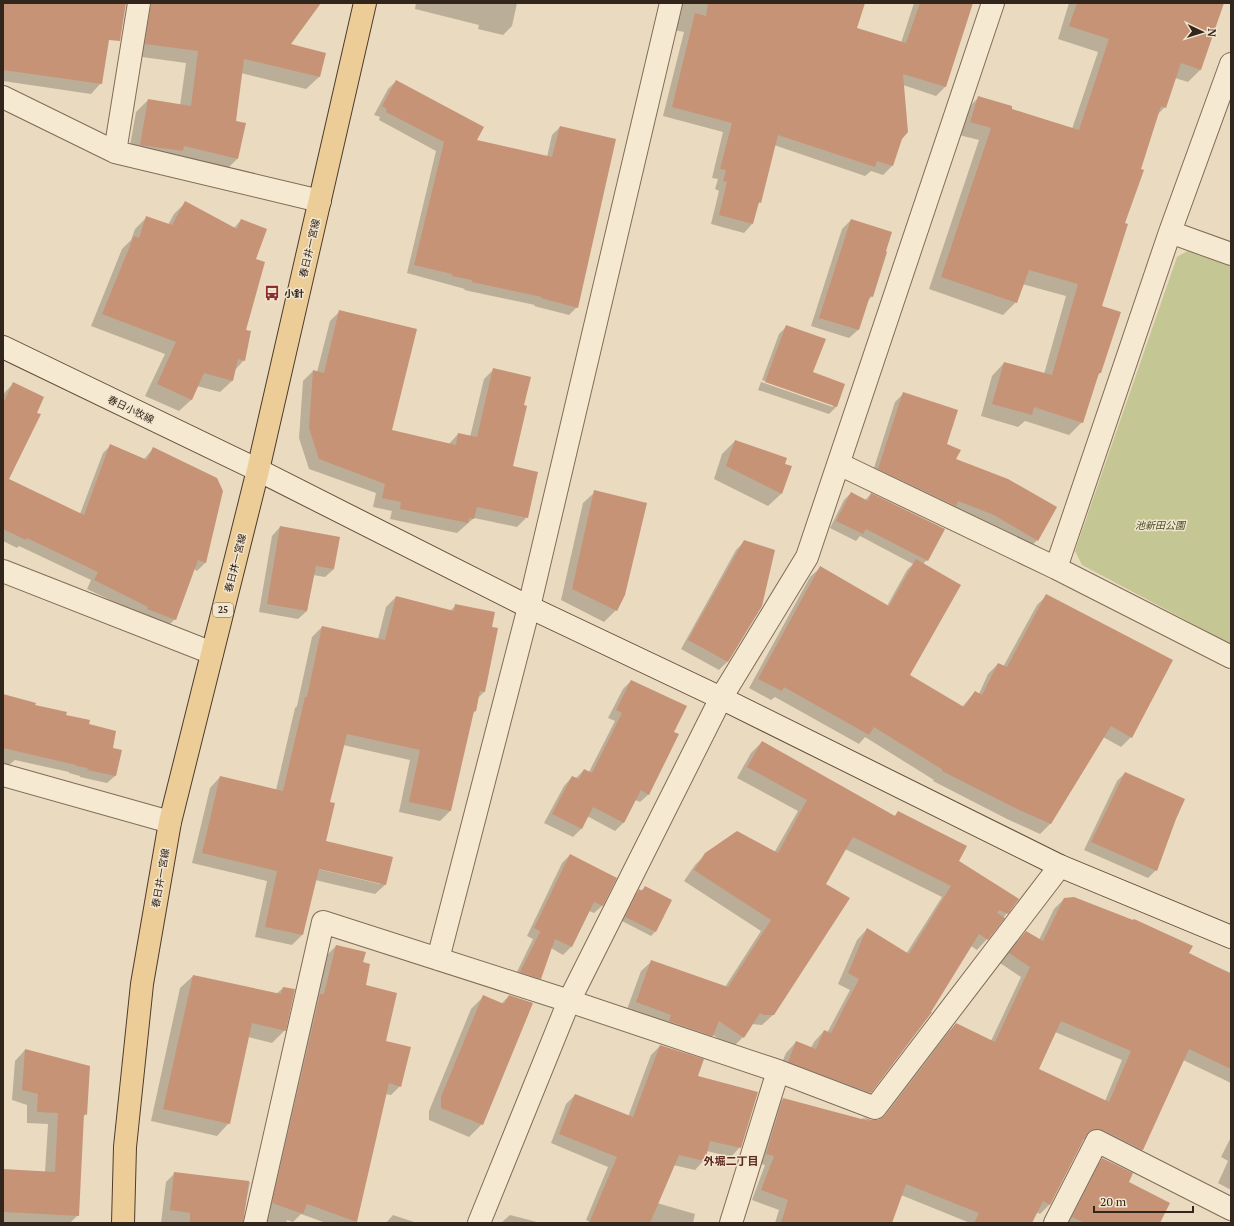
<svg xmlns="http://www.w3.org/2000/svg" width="1234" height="1226" font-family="'PT Serif','Noto Sans JP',serif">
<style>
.green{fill:#c4c794}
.shadow{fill:#0003;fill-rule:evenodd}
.building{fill:#c69377;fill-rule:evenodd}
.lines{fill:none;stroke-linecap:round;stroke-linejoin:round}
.street-casing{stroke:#816c59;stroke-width:24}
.secondary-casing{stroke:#634d3c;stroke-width:24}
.primary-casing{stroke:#4f3b2d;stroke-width:24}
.street{stroke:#f6e9d1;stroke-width:22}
.secondary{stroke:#f6e9d1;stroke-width:22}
.primary{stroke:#eccd98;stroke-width:22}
.labels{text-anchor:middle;stroke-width:3;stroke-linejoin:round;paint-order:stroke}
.shield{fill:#f2e5ce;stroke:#6c5f51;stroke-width:1}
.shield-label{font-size:9px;font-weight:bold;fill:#32251c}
.street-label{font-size:10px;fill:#32251c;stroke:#f2e5ce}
.poi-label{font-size:10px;font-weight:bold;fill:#32251c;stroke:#f2e5ce;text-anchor:start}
.park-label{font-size:10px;font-style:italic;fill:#454d24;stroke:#f2e5ce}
.neighbourhood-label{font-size:11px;font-weight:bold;fill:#5b281f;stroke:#f2e5ce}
</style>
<rect width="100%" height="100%" fill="#eadabf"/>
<path class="green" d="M1189 250 1231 264V644L1082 565 1075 551 1177 257Z"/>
<path class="shadow" d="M3 3H52L101 83 91 94 3 81Z
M152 3H320L289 45 324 54 319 77 306 89 241 73 235 122 237 159 225 171 128 157 136 112 148 100 180 106 186 63 135 56Z
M416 3H517L512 26 503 35 478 29 479 25 415 9Z
M680 3H864L856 28 901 43 914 3H972L945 87 936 96 903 85 901 138 892 166 883 175 871 171 865 176 774 145 760 202 757 205 752 224 744 233 711 224 719 191 715 189 718 179 712 178 723 132 663 116 684 32 674 30Z
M1069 3H1223L1200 70 1188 82 1175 78 1165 107 1157 115 1124 223 1101 307 1100 373 1096 377 1082 422 1069 435 1025 421 1018 427 981 416 992 376 1004 363 1044 374 1066 296 1022 284 1016 302 1003 315 929 289 979 140 959 135 966 110 978 98 1072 129 1098 52 1058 39Z
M396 81 475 141 547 157 552 135 560 127 577 307 569 315 534 306 535 305 464 290 465 289 407 273 436 151 379 120 380 117 374 115 388 89Z
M186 202 234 228 241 220 254 260 245 331 244 360 235 370 232 381 220 392 197 386 191 400 179 411 145 396 165 354 91 326 122 249 131 240 135 229 147 217 168 225 174 214Z
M851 220 872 296 867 302 858 330 849 338 811 326 842 229Z
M340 311 391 431 449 444 458 434 470 437 484 379 494 369 523 406 512 467 527 517 517 527 474 518 457 533 390 519 392 511 373 507 376 493 309 469 299 438 303 381 313 371 317 372 330 321Z
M787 326 812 372 836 407 829 414 758 390 761 382 833 407V405L762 380 779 334Z
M13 384 8 479 80 514 103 453 111 445 144 459 154 448 222 492 205 563 197 571 194 569 175 619 167 627 87 589 91 580 19 546 17 548 3 541V396L5 392Z
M903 394 946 445 955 460 1037 540 1029 549 871 477 895 402Z
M735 441 791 467 781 494 768 506 714 479 722 454Z
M595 492 616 610 604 622 561 600 583 503Z
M851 493 865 500 871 494 927 560 923 564 909 675 962 707 975 692 979 694 988 674 998 664 1003 667 1037 605 1046 596 1131 737 1121 747 1103 737 1050 824 1040 834 1007 819 933 781 934 780 865 737 859 744 775 697 771 700 749 688 810 577 820 568 887 606 907 570 913 564 860 536 856 541 830 528 844 500Z
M280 527 334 569 325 577 313 575 307 611 298 619 259 612 272 536Z
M744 542 727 662 719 670 681 649 736 550Z
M396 597 450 611 456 605 491 628 484 692 478 698 476 711 473 713 450 811 440 821 399 812 410 760 343 745 329 803 324 842 386 884 375 894 315 880 302 935 292 945 255 937 267 881 192 863 210 788 220 777 276 790 295 708 297 706 312 637 322 627 378 639 386 607ZM314 866 380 882V884L314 868Z
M631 681 673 732 649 794 640 802 635 800 624 822 615 831 587 816 581 829 573 837 544 823 564 786 572 777 575 779 584 770 589 772 615 721 608 718 623 689Z
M3 696 65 716 111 748 115 776 107 783 80 777V776L69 773V772L15 760 9 765 3 764Z
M762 742 894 817 898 812 957 861 1007 913 987 939 977 950 971 946 870 1092 859 1103 778 1072 786 1053 796 1042 811 1048 814 1042 824 1031 827 1033 850 990 838 984 857 940 867 929 906 954 942 897 845 849 825 885 773 1015 762 1025 751 1024 743 1037 732 1048 713 1035 702 1046 626 1012 641 971 652 961 725 987 761 931 684 881 695 865 706 854 774 853 798 811 737 778 751 753Z
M1125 773 1156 870 1148 878 1084 850 1117 781Z
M570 855 615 878 602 906 594 913 589 911 571 947 563 955 551 948 540 978 533 986 513 980 533 939 527 936 562 863Z
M645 888 655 932 651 936 622 921 635 894Z
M1064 899 1231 973V1083L1183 1060 1142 1150 1133 1159 1092 1139H1083L1049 1205 1040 1214 1036 1212 1029 1223H970L901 1195 891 1223H775L779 1210 752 1200 765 1165 757 1163 773 1109 783 1099 861 1120 863 1118 870 1121H878L881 1119 946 1034 956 1024 991 1041 1021 977 1000 963 1017 941 1026 932 1039 940 1054 909ZM1055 1032 1122 1060 1105 1101 1037 1069Z
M336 946 362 963 364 986 400 1086 391 1095 385 1094 356 1221 354 1223H326L301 1214 293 1222 287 1220 286 1223H261L327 955Z
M193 976 276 994 283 988 285 1030 272 1043 248 1037 229 1123 217 1136 151 1121 180 988Z
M484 996 501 1004 509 996 532 1003 482 1124 469 1137 429 1120V1111L471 1009Z
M660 1046 696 1077 740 1147 731 1157 707 1151 704 1160 695 1170 673 1165 657 1203 695 1214 693 1223H592L586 1220 608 1167 551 1143 566 1104 575 1095 628 1117 651 1055Z
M25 1050 86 1114 82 1118 78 1215 70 1223H3V1170L45 1172 48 1124 27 1123V1105L12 1100 15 1061Z
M1231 1137V1190L1218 1183 1228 1161 1221 1157Z
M1103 1159 1127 1183 1159 1223H1065L1093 1169Z
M175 1173 250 1182 242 1223H161L166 1182Z
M393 1215 417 1223H386Z
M510 1215 541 1223H501Z"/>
<path class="building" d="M3 3H126L120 41 109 40 102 84 3 70Z
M151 3H321L291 44 326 53 320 77 244 59 236 121 246 123 238 159 184 146 183 151 140 145 148 99 191 106 198 51 145 44Z
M708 3H865L857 28 906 43 920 3H973L946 87 903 74 908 132 902 139 893 166 877 161 875 167 778 135 761 203 759 202 753 224 719 215 727 182 723 181 726 170 720 169 732 123 672 107 695 13 706 16Z
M1077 3H1224L1201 70 1181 63 1166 108 1161 106 1141 169 1144 170 1125 223 1128 224 1102 306 1121 312 1101 373H1099L1083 423 1034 407 1032 415 992 404 1004 362 1052 375 1078 284 1029 270 1017 303 941 277 991 128 970 122 978 96 1012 106V109L1079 130 1109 39 1069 26Z
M396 80 484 127 477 140 552 157 560 126 616 139 578 308 541 298 542 297 472 282V280L452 276V274L414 265 444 142 386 112 387 109 382 106Z
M185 201 237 229 241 219 267 229 256 259 265 262 246 330 251 331 245 361 238 359 233 381 204 373 192 400 157 384 176 342 102 314 134 236 139 238 146 216 172 225Z
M851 219 892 232 886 251 887 252 873 297 870 296 859 330 819 318Z
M339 310 417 329 392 430 456 445 458 433 477 437 493 368 531 377 524 405 527 406 513 466 538 472 528 518 477 507 474 519 469 518 468 523 400 509 401 502 382 498 385 484 319 459 309 428 313 370 324 373Z
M786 325 826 339 813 372 845 384 837 407 765 382Z
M13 382 44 397 37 413 41 414 9 479 84 515 110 444 147 460 153 447 217 478 223 491 206 563 198 560 176 620 147 609 148 607 94 580 98 572 27 538 26 540 3 529V404Z
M903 392 958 410 947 444 961 450 956 459 1008 479 1057 507 1038 541 994 515 958 501 956 506 878 469Z
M735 440 787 458 785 464 792 466 782 494 726 466Z
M594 490 647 503 625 595 617 611 572 589Z
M851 492 868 501 871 493 945 529 928 561 866 529 863 534 836 521Z
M280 526 340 537 334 569 316 566 307 611 267 604Z
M744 540 775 550 762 606 728 662 688 640Z
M916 559 961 585 910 675 964 707 975 691 982 695 998 663 1007 667 1046 594 1173 660 1132 738 1111 726 1051 824 1017 809 942 771 943 770 874 727 869 735 784 687 782 691 758 679 820 566 889 606Z
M396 596 454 611 455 604 495 612 492 627 498 628 485 692 480 691 476 711H474L451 811 409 802 420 750 347 734 330 802 335 803 326 841 393 857 386 885 319 869 303 935 265 927 277 871 202 853 220 776 283 791 305 697H307L322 626 385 640Z
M631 680 687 706 674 732 679 734 649 795 641 790 624 823 593 807 582 829 552 814 572 776 579 779 584 769 592 773 622 713 616 710Z
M3 694 36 703 35 705 67 712 66 715 90 720 89 724 116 731 113 748 122 750 116 776 87 770 88 768 76 766V765L3 748Z
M762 741 895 816 898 811 967 846 959 861 1019 899 1008 914 999 910 997 913 1005 918 988 940 979 934 931 1012H932L871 1093 788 1062 796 1041 816 1049 824 1030 831 1033 859 979 848 973 867 928 909 954 951 886 853 837 826 884 850 898 774 1015H763L760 1013 744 1038 719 1021 713 1036 669 1021 671 1015 636 1002 651 960 728 987 771 920 694 870 705 853 737 831 778 853 807 800 747 767Z
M1125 772 1185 799 1176 819 1157 871 1091 842Z
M570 854 617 878 603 906 594 902 572 947 555 939 541 979 520 972 540 932 543 933 534 928Z
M645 886 672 900 656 932 625 917 639 889 642 891Z
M1074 897 1133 920 1134 919 1193 946 1189 953 1231 974V1069L1189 1049 1143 1150 1103 1130 1096 1129 1090 1131 1086 1135 1050 1205 1043 1201 1032 1223H974L979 1213 906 1184 892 1223H781L788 1200 761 1190 774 1156 766 1154 783 1098 869 1121 863 1117 871 1120H878L885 1116 956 1023 995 1042 1030 967 1009 953 1026 931 1043 941 1064 898ZM1061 1021 1131 1051 1109 1102 1039 1069Z
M336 945 366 952 363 962 370 964 366 985 397 993 386 1041 411 1047 401 1087 389 1083 357 1222 307 1204 303 1214 272 1203 320 994H324Z
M193 975 281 994 283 987 295 989 286 1031 252 1023 230 1124 163 1109Z
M483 995 504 1004 509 995 533 1003 483 1125 441 1108V1097Z
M660 1045 704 1059 698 1076 758 1092 741 1148 710 1141 705 1161 679 1155 650 1223H589L617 1157 559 1134 575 1094 633 1117Z
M25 1049 90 1066 87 1115 84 1114 79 1216 3 1212V1169L55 1172 58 1113 37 1112 38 1094 22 1090Z
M1102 1158 1133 1173 1129 1182 1170 1203 1160 1223H1085L1072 1217Z
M174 1172 249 1181 243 1223H190V1213L170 1210Z"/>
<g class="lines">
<defs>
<path id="street" d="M3 97 115 152 139 3
M115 152 320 201
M1170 232 1231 254
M839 464 1056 568 1231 657
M1056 568 1170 232 1231 64
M3 571 212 653
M3 775 170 822
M438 959 529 607 671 3
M255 1223 323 922 569 1001 778 1071 875 1108 1060 866
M479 1223 569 1001 721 698 807 557 993 3
M731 1223 778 1071
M1055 1223 1097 1141 1231 1209"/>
<path id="secondary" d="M3 347 258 470 529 607 721 698 1060 866 1231 937"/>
<path id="primary" d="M123 1223 125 1147 142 984 170 822 258 470 365 3"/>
</defs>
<use href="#street" class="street-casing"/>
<use href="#secondary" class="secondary-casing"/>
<use href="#primary" class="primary-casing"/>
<use href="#street" class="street"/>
<use href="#secondary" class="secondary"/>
<use href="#primary" class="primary"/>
</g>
<defs>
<symbol id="bus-bare" viewBox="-9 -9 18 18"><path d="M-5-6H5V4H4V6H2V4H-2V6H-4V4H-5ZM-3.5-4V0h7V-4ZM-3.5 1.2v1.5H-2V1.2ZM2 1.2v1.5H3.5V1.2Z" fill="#8c2d34" stroke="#f2e5ce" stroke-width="2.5" paint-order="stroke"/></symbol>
</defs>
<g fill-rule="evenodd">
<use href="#bus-bare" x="261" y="282" width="22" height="22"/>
</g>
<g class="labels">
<rect class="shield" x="213" y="603" width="20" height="14" rx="3"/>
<g class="shield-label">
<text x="223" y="613">25</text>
</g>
<g class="street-label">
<text transform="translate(309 248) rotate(-77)" y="4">春日井一宮線</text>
<text transform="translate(131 409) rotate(26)" y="4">春日小牧線</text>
<text transform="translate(235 563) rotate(-76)" y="4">春日井一宮線</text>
<text transform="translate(160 878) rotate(-80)" y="4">春日井一宮線</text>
</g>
<g class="poi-label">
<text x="284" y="297">小針</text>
</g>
<g class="park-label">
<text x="1160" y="529">池新田公園</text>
</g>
<g class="neighbourhood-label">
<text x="731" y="1165">外堀二丁目</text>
</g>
</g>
<rect width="1234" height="1226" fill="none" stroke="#32251c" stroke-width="8"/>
<g transform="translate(1202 32) rotate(94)" stroke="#f2e5ce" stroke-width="3" paint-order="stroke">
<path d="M0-3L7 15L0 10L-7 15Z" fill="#32251c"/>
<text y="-6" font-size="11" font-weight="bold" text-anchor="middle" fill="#32251c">N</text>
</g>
<path d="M1094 1206v6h99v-6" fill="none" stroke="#32251c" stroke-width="2"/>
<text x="1100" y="1206" font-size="12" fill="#32251c" stroke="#f2e5ce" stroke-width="3" paint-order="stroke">20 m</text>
</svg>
